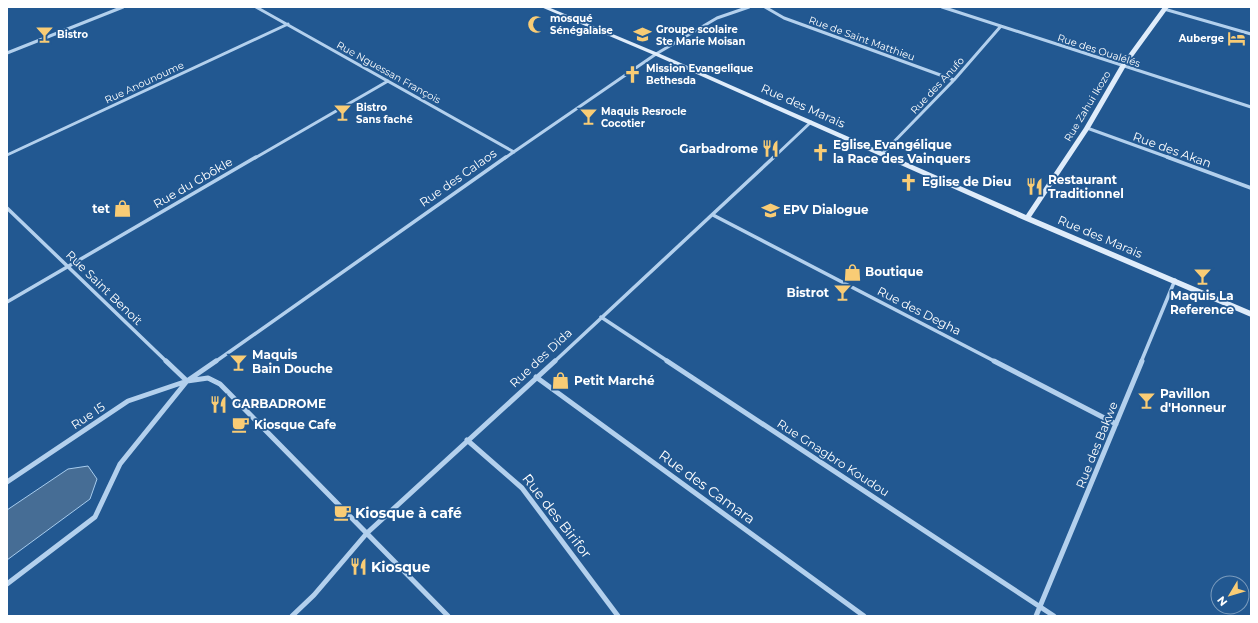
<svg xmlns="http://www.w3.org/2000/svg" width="1258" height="623" font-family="Montserrat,sans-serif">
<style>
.water{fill:#466d95;stroke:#a7ccee}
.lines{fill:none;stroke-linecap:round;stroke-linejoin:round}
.street-far2{stroke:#b3d0ed;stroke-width:3}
.street-far1{stroke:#b3d0ed;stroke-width:3.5}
.street{stroke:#b3d0ed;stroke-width:5}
.secondary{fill:#dfecfa;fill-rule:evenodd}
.labels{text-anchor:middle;stroke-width:3.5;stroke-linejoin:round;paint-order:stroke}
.far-poi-label{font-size:10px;font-weight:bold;fill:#fff;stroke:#225891;text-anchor:start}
.far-street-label{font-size:10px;fill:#fff;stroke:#225891}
.street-label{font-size:12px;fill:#fff;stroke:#225891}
.poi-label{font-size:12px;font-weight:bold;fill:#fff;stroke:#225891;text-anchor:start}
.near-street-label{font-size:14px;fill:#fff;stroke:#225891}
.near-poi-label{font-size:14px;font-weight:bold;fill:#fff;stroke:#225891;text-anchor:start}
</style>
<rect width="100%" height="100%" fill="#225891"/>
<path class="water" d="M88 466 97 479 90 499 7 560V510L68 469Z"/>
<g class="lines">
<path class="street-far2" d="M256 7 514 152
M765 7 784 18 954 80
M942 7 1251 107
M1164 9 1251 34
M7 53 123 7
M1087 128 1170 158
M883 153 954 80 1001 26
M7 155 288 24
M255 158 388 81
M505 158 656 54 717 18 749 7
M773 158 811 122"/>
<path class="street-far1" d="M1167 157 1251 188
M7 208 167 362
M713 215 996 362
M7 302 256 157
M601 317 669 362
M215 362 506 157
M554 362 774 157
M1141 362 1175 280"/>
<path class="street" d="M166 361 187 381
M667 361 1054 616
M994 361 1116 424
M536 377 864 616
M467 440 522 488 618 616
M7 482 128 401 187 381 208 378 220 384 448 616
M7 584 95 517 120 464 187 381 216 361
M292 616 314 595 367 533 555 361
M1036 616 1142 361"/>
<path class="secondary" d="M541 7H548L658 53 1026 215 1084 128 1120 66 1163 7H1169L1126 66 1090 128 1031 217 1251 311V317L1024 220 654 55Z"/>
</g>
<defs>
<symbol id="mosque-bare" viewBox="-9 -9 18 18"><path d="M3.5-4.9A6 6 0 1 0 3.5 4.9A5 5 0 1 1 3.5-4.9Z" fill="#f9cc75" stroke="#225891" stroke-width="2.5" paint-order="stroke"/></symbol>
<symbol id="bar-bare" viewBox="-9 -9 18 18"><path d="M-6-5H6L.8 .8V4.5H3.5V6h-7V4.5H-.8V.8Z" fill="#f9cc75" stroke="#225891" stroke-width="2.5" paint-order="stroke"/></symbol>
<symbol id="school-bare" viewBox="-9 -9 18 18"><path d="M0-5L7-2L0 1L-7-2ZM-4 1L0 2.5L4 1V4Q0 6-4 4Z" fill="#f9cc75" stroke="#225891" stroke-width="2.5" paint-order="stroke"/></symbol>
<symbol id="hotel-bare" viewBox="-9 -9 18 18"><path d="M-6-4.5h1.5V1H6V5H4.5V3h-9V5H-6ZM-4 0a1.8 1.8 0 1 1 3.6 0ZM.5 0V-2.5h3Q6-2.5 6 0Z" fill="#f9cc75" stroke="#225891" stroke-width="2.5" paint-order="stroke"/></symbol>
<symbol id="church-bare" viewBox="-9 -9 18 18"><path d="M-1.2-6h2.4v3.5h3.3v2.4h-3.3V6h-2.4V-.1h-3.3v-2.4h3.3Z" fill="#f9cc75" stroke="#225891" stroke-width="2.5" paint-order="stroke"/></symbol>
<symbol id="restaurant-bare" viewBox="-9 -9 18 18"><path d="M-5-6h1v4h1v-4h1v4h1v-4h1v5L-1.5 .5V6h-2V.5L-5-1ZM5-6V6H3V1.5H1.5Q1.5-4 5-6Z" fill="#f9cc75" stroke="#225891" stroke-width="2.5" paint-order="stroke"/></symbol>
<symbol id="shop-bare" viewBox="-9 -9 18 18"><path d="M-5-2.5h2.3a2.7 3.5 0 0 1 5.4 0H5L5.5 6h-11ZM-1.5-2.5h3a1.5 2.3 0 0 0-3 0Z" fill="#f9cc75" stroke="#225891" stroke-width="2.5" paint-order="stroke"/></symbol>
<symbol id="cafe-bare" viewBox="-9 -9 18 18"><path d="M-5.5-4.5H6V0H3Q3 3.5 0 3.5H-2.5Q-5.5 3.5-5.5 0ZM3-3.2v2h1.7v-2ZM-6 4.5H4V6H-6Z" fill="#f9cc75" stroke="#225891" stroke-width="2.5" paint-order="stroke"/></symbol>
</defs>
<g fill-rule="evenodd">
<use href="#mosque-bare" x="524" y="12" width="25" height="25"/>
<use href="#bar-bare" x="32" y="22" width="25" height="25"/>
<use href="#school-bare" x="630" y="22" width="25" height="25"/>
<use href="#hotel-bare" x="1224" y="26" width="25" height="25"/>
<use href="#church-bare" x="620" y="62" width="25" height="25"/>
<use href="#bar-bare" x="330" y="100" width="25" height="25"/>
<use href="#bar-bare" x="576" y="104" width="25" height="25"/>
<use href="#restaurant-bare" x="758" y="136" width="25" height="25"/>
<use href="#church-bare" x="808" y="140" width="25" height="25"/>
<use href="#church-bare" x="896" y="170" width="25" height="25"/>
<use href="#restaurant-bare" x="1022" y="174" width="25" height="25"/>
<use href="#shop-bare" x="110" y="196" width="25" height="25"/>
<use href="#school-bare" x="758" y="198" width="25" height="25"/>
<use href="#shop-bare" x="840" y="260" width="25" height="25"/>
<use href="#bar-bare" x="1190" y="264" width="25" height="25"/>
<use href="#bar-bare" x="830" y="280" width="25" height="25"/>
<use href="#bar-bare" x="226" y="350" width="25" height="25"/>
<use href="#shop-bare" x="548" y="368" width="25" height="25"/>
<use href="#bar-bare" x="1134" y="388" width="25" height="25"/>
<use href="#restaurant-bare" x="206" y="392" width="25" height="25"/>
<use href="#cafe-bare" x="228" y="412" width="25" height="25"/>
<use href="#cafe-bare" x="330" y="500" width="25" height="25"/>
<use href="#restaurant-bare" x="346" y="554" width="25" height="25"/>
</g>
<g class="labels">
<g class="far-poi-label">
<text x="550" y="22">mosqué<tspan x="550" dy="12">Sénégalaise</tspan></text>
<text x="656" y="33">Groupe scolaire<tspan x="656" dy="12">Ste Marie Moisan</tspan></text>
<text x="57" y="38">Bistro</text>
<text x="1224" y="42" text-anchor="end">Auberge</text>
<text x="646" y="72">Mission Evangelique<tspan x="646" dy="12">Bethesda</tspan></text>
<text x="356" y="111">Bistro<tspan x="356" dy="12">Sans faché</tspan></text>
<text x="601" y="115">Maquis Resrocle<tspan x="601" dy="12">Cocotier</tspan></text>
</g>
<g class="far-street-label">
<text transform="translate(862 38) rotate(20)" y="4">Rue de Saint Matthieu</text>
<text transform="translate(1099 50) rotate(18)" y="4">Rue des Oualélés</text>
<text transform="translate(389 72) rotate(29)" y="4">Rue Nguessan François</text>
<text transform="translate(144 82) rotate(-25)" y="4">Rue Anounoume</text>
<text transform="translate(937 85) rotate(-47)" y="4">Rue des Anufo</text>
<text transform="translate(1087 106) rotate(-59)" y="4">Rue Zahui Ikozo</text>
</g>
<g class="street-label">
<text transform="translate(803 106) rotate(24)" y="4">Rue des Marais</text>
<text transform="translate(1172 150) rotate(20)" y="4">Rue des Akan</text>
<text transform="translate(458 178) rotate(-35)" y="4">Rue des Calaos</text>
<text transform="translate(193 183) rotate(-30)" y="4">Rue du Gbôkle</text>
<text transform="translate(1100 237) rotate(23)" y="4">Rue des Marais</text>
<text transform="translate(104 288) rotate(44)" y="4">Rue Saint Benoit</text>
<text transform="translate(919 311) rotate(27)" y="4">Rue des Degha</text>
<text transform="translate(541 358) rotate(-43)" y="4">Rue des Dida</text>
<text transform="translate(88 416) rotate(-34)" y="4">Rue I5</text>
<text transform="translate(1097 445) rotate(-68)" y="4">Rue des Bakwe</text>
<text transform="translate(833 458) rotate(33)" y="4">Rue Gnagbro Koudou</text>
</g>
<g class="poi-label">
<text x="833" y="149">Eglise Evangélique<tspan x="833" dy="14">la Race des Vainquers</tspan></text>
<text x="758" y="153" text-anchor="end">Garbadrome</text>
<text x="1048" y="184">Restaurant<tspan x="1048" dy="14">Traditionnel</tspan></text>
<text x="922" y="186">Eglise de Dieu</text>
<text x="110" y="213" text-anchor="end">tet</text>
<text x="783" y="214">EPV Dialogue</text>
<text x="865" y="276">Boutique</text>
<text x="829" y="297" text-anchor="end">Bistrot</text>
<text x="1202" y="300" text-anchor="middle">Maquis La<tspan x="1202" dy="14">Reference</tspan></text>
<text x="252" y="359">Maquis<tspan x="252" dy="14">Bain Douche</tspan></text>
<text x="574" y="385">Petit Marché</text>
<text x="1160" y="398">Pavillon<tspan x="1160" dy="14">d'Honneur</tspan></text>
<text x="232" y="408">GARBADROME</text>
<text x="254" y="429">Kiosque Cafe</text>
</g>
<g class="near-street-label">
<text transform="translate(707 487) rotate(36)" y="5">Rue des Camara</text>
<text transform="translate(557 516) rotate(52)" y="5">Rue des Birifor</text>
</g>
<g class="near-poi-label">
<text x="355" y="518">Kiosque à café</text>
<text x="371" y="572">Kiosque</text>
</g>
</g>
<rect width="1258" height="623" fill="none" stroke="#ffffff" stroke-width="16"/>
<g transform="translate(1230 595) rotate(232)"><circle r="19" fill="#225891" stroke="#7a9bbd"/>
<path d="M0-3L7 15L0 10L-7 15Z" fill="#f9cc75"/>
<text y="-6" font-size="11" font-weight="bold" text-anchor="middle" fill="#ffffff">N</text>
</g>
</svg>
